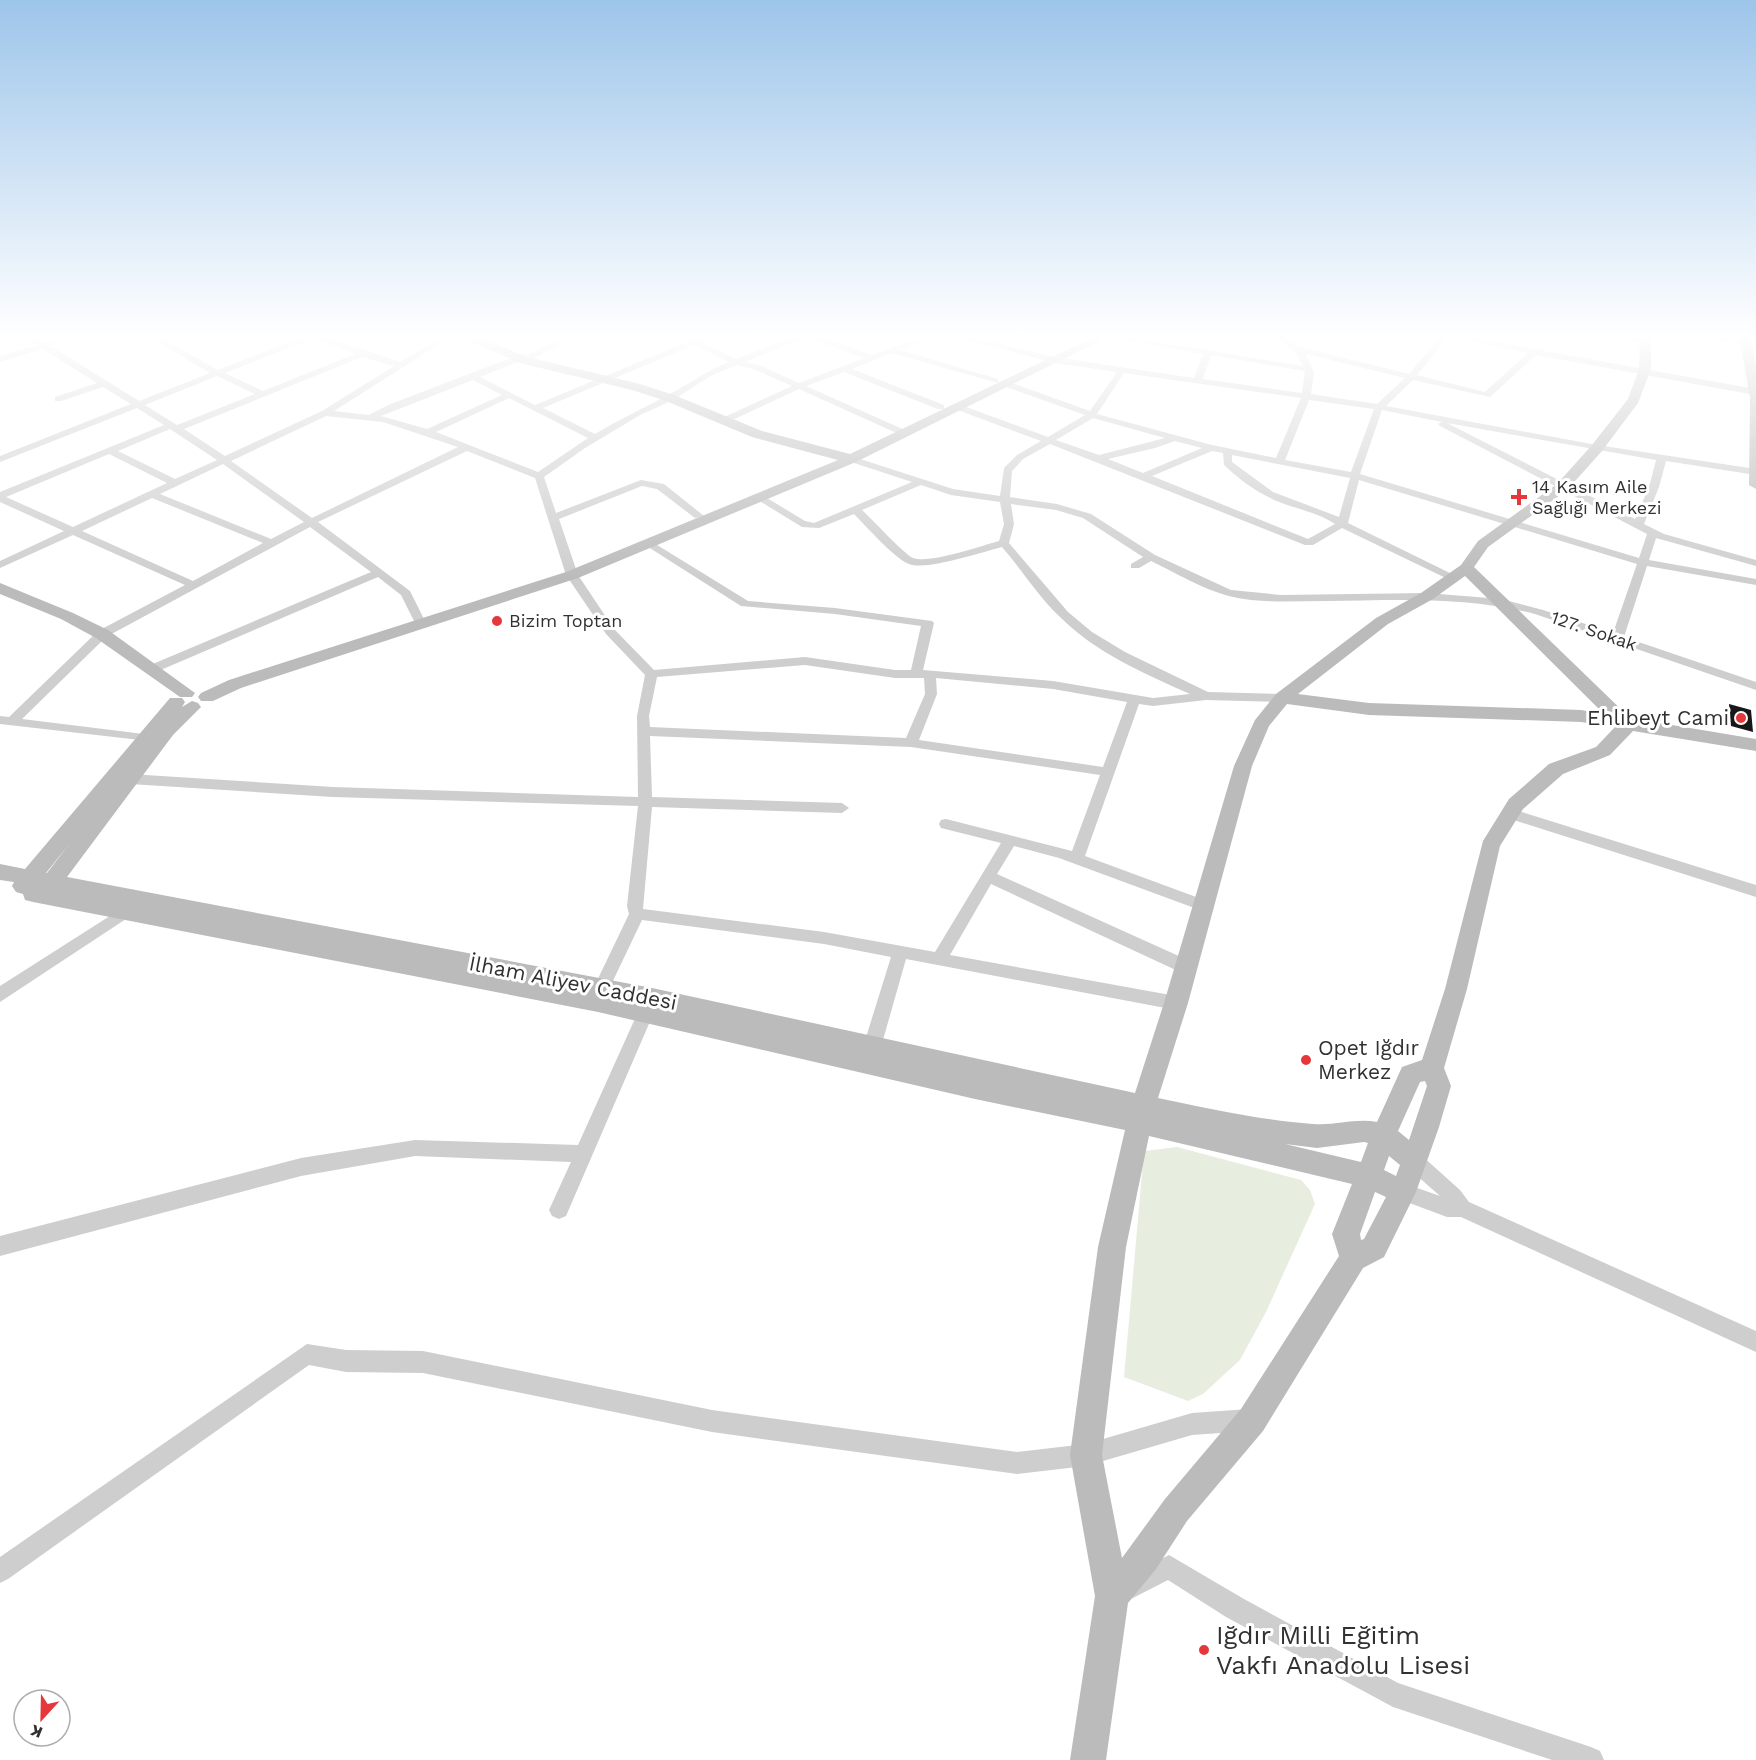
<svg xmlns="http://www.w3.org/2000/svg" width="1756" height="1760" font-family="'Work Sans',sans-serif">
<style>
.green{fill:#e7eee0}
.building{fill:#181818}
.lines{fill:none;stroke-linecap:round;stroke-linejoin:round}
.street{fill:#cecece;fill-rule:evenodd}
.secondary{fill:#bbb;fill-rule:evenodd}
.poi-dot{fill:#e5373c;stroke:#fff;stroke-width:2}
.labels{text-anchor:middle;stroke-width:6;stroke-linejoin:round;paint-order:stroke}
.far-poi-label{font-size:18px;fill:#313131;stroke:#fff;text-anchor:start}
.far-street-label{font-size:18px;fill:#313131;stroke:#fff}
.poi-label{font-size:21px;fill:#313131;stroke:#fff;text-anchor:end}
.street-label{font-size:21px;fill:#313131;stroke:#fff}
.near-poi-label{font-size:26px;fill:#313131;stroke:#fff;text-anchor:start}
</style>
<rect width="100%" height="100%" fill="#fff"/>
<path class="green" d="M1177 1147 1301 1180 1310 1190 1315 1204 1266 1312 1240 1360 1203 1394 1188 1401 1124 1377 1144 1151Z"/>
<path class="building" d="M1729 704 1751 710 1753 732 1731 726Z"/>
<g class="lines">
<path class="street" d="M20 333H29L45 343 78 333H89L51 346 139 401 210 373 144 333H153L218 370 306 335 304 333H323L321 335 400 362 448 333H457L334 411 369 415 388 405 516 356 523 357 572 333H582L527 362 520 361 480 377 535 405 687 342 647 335 643 333C657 333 685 340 696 338 704 337 709 333 719 333L701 342 736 359 803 333H813L872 355 932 333H942L900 350 998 379V383L892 353 852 369 944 405V409H938L844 372 806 386 907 431V435H901L799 389 726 423H720V419L792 386 753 369 737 365 712 375 673 400 640 415 585 448 544 477 556 513 641 480 664 484 704 516 695 518 657 489 642 486 559 519 578 575 614 629 654 670 805 657 895 670H911L921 626 835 614 741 606 645 545 644 543 649 540 748 601 835 608 932 621 934 623 923 670 1053 681 1153 698 1190 694C1145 674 1096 653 1060 617 1038 596 1022 570 1002 547 982 552 926 571 909 564 895 559 866 526 854 514L819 528 802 527 753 497 762 495 805 521 814 523 912 482 848 461 846 459 851 456 953 489 1000 496 1004 468 1017 455 1041 441 955 409V405H961L1048 437 1085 415 1003 386V382H1009L1090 411 1117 372 1054 363 943 333H955L1054 357 1194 378 1203 354 1099 335 1103 333 1303 366 1297 354 1278 339 1277 337 1281 335 1300 347 1409 374 1442 335 1441 333H1455L1534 349 1755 389V395L1536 355 1490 397 1413 380 1386 406 1597 445 1756 469V475L1666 461 1659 487 1644 524 1664 534 1756 560V566L1656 538 1649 560 1756 579V585L1647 566 1624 637 1756 682V690L1535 614C1467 596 1396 600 1326 601 1299 601 1271 603 1244 599 1212 595 1180 575 1151 561L1139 568H1131V564L1143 557 1083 518 1056 510 1011 504 1014 524 1009 543 1068 612 1092 632 1125 652 1208 692 1282 694 1288 698 1282 702 1206 700 1153 706 1139 704 1085 856 1207 901 1210 905 1207 909H1197L1059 858 1014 846 997 874 1192 962 1194 967 1192 972 1186 973 1180 972 991 884 950 955 1176 996 1182 998 1184 1003 1182 1008 1176 1010 906 959 881 1047 878 1052 872 1054 866 1052 863 1047 891 957 824 944 642 920 610 987 606 1002 600 1004 594 1002 592 997 594 987 629 914 627 906 638 806 333 797 130 784 123 779 130 774 333 787 638 797 637 716 645 675 606 634 566 575 535 478 467 451 318 522 410 591 424 619 422 621H414L401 595 378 577 156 672H148L146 669 148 666 371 572 310 527 106 637 22 719 144 734 149 735 151 738 149 741 0 724V716L9 717 98 631 185 585 73 535 0 568V561L64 531 0 502V492L164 425 137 408 0 462V456L131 404 103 387 61 401H55V397L97 383 43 349 0 362V356L37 345ZM1449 336 1528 353 1485 392 1417 375ZM806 337 864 358 799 383 759 365 745 362ZM314 338 355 354 263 391 225 373ZM694 345 729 362C706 371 688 385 666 396 642 409 618 420 595 434L543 408ZM1306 354 1405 378 1377 404 1311 394 1314 372ZM1211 355 1305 371 1302 393 1203 379ZM362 357 394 366 322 411 225 456 184 429ZM1124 373 1301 398 1276 458 1212 445 1097 414ZM217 376 255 394 177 425 145 405ZM473 380 502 395 427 429 381 416ZM509 398 588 438 538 472 436 432ZM1309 400 1374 409 1351 472 1285 460ZM1382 410 1442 422 1438 424 1440 426 1647 534 1639 558 1360 474ZM326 416 383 422 458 447 312 518 231 461ZM1093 418 1165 438 1099 455 1056 440ZM1447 423 1656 460 1649 487 1635 519ZM170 429 217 460 175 479 118 451ZM1175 441 1202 448 1143 473 1108 459 1155 448ZM1050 444 1305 545H1313L1342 528 1452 581 1458 578 1456 576 1348 523 1359 480 1637 564 1613 633 1543 610 1501 599 1427 593 1281 595 1231 590 1155 555 1091 514 1057 504 1010 497 1012 471 1023 459ZM1212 451 1223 453 1224 465C1241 481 1260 495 1282 503 1300 510 1319 513 1335 524L1308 539 1152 476ZM109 454 167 483 73 527 6 497ZM1232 455 1350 478 1339 517 1273 492 1232 462ZM223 464 304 522 271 539 160 494ZM921 485 951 495 1000 502 1004 524 999 541C980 546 930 564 913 558 904 554 872 519 862 510ZM152 498 263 543 193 581 82 531ZM805 665 895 678H924L925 694 906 738 650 727 649 716 657 677ZM936 678 1053 689 1127 702 1103 767 919 740 937 694ZM650 736 911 747 1100 775 1072 851 946 819 941 820 939 824 941 828 1001 843 935 952 824 932 643 909 652 807 842 813 849 808 842 803 652 797Z
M1081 333H1091L1092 334 1088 336Z
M1581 333H1603L1649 340 1645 342 1585 335Z
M1682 333H1698L1749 343 1745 345Z
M1509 808 1756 885V897L1504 817 1502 813Z
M124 907 129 909 132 913 129 917 0 1002V986Z
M650 996 656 998 658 1003 566 1216 559 1219 552 1216 549 1210 571 1162 415 1156 301 1176 0 1256V1236L301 1158 415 1140 578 1145 642 1003 644 998Z
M1414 1152 1421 1155 1460 1190 1469 1202 1756 1331V1352L1461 1217H1447L1396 1198 1394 1192 1396 1186 1403 1183 1440 1196 1407 1167 1405 1161 1407 1155Z
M307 1344 346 1350 423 1351 712 1410 1017 1452 1086 1444 1192 1413 1249 1409 1257 1412 1260 1420 1257 1428 1249 1431 1192 1435 1086 1466 1017 1474 712 1432 423 1373 346 1372 309 1365 8 1579 0 1583V1557Z
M1169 1555 1244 1599 1398 1683 1591 1747 1600 1751 1604 1760H1552L1393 1707 1226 1617 1168 1580 1131 1599 1123 1595 1119 1587 1123 1579Z"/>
<path class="secondary" d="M0 333H9L0 336Z
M452 333H467L528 357 640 384 674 395 762 431 850 454 1102 333H1116L856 462 578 578 241 688 213 701H201L198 697 201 693 229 680 566 572 838 460 752 437 666 401 632 390 520 363Z
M1640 333H1651V369L1638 403 1602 451 1567 490 1488 547 1474 567 1630 718 1756 739V751L1633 731 1610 755 1563 774 1523 809 1500 846 1467 989 1444 1068 1451 1086 1439 1127 1416 1192 1384 1257 1363 1268 1263 1431 1187 1521 1156 1569 1128 1603 1106 1760H1070L1095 1596 1070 1455 1098 1247 1125 1130 975 1099 598 1012 33 902 25 900 23 894 16 892 12 886 14 882 0 880V864L25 869 170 698H182L185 702 182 707 192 701 198 703 201 707 173 735 67 877 652 988 1135 1093 1164 1003 1234 766 1255 720 1276 694 1376 618 1421 593 1461 565 1478 541 1557 484 1592 445 1628 399 1639 369ZM1465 576 1604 714 1581 710 1369 703 1298 694 1388 624 1433 599ZM1287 704 1369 715 1581 722 1615 727 1596 747 1549 764 1509 799 1483 841 1445 989 1422 1060 1402 1067 1377 1122C1355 1118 1335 1126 1313 1124 1260 1120 1210 1109 1158 1098L1188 1003 1252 766 1269 726ZM70 843 47 873H46ZM1425 1081 1427 1086 1409 1140 1398 1131 1420 1082ZM1149 1136 1352 1184 1332 1234 1339 1256 1241 1409 1165 1499 1122 1558 1102 1455 1126 1247ZM1364 1142 1368 1143 1361 1162 1285 1144 1317 1148ZM1389 1156 1400 1165 1396 1176 1384 1170ZM1375 1192 1386 1197 1364 1239 1361 1240 1360 1234Z
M1739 333H1750L1756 366V489L1749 485 1750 398Z
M0 583 73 613 108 630 195 693 192 697H180L96 638 61 619 0 594Z"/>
</g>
<linearGradient id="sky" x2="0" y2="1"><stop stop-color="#9dc5ea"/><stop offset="0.58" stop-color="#fff"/><stop offset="1" stop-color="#fff" stop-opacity="0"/></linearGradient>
<rect width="1756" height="579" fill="url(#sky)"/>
<g class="poi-dot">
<path d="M1516 488h6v6h6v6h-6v6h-6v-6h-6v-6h6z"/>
<circle cx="497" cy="621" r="6"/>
<circle cx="1741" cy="718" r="6"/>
<circle cx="1306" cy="1060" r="6"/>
<circle cx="1204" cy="1650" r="6"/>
</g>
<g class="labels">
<g class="far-poi-label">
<text x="1532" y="493">14 Kasım Aile<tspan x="1532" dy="21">Sağlığı Merkezi</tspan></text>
<text x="509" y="627">Bizim Toptan</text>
</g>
<g class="far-street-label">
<text transform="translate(1594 631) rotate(19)" y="6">127. Sokak</text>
</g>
<g class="poi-label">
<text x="1729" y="725">Ehlibeyt Cami</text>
<text x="1318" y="1055" text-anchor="start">Opet Iğdır<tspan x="1318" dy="24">Merkez</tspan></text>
</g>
<g class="street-label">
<text transform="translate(573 983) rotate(11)" y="7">İlham Aliyev Caddesi</text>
</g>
<g class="near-poi-label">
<text x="1216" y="1644">Iğdır Milli Eğitim<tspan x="1216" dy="30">Vakfı Anadolu Lisesi</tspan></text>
</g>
</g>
<g transform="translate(42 1718) rotate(202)"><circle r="28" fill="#ffffff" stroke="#adadad" stroke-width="1.5"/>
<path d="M0-4.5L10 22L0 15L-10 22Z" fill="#e5373c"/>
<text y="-9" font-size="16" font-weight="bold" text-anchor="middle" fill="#313131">K</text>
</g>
</svg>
